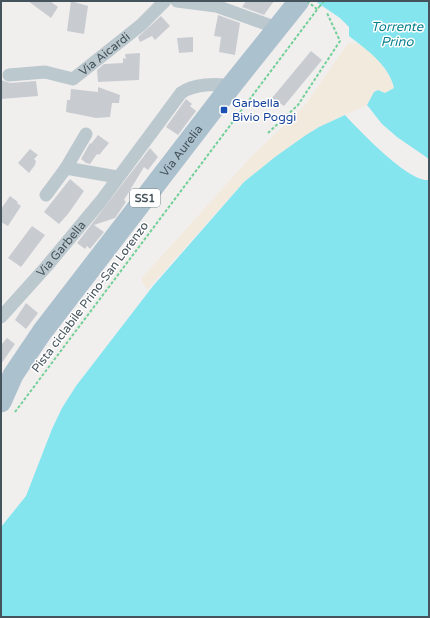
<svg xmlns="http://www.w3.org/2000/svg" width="430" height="618" font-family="'Varela Round',sans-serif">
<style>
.sand{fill:#f3eade}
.water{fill:#85e5ef}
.building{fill:#c8ccd1}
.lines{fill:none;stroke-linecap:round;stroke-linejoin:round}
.path{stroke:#71d097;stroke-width:2;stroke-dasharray:3 2;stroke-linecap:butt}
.street{stroke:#bbc8ce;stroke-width:13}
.primary{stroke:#acc1ce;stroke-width:21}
.path-bridge{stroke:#71d097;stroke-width:2;stroke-dasharray:3 2;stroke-linecap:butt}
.transit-dot{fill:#1a4fb4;stroke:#fff;stroke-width:1.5}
.labels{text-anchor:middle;stroke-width:3;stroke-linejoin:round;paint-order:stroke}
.shield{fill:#fff;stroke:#7d878d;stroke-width:1}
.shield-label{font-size:11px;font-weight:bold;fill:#45545c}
.street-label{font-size:12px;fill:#45545c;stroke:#fff}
.transit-label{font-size:12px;fill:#164399;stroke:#fff;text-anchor:start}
.water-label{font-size:13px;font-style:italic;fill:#08818f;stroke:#fff}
</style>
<rect width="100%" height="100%" fill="#f1eeee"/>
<path class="sand" d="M348 43C352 43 357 43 361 45 375 52 390 73 394 88L385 93 378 90 374 92 367 105 319 127 275 157 244 182 147 290 141 279 250 158 305 105Z"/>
<path class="water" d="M315 1H429V159L397 137 382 124 367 105 374 92 378 90 385 93 394 88C389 65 367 50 349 36V27L340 18Z
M345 115C359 130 409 183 429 180V617H1V527L26 496 52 429 62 408 76 386 153 286 244 182 275 157 306 135 319 127Z"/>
<path class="building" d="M28 1H50L58 7 51 18Z
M71 1 88 6 84 34 67 31Z
M246 1H274L264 15 242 7Z
M218 15 240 23 235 55 219 52 221 37 214 36Z
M161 16 170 26 155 40 152 36 140 42 138 37Z
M193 37V52L179 53 177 38Z
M311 51 322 60 284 106 272 98Z
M140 53 139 80 98 82 97 70 104 64 123 63V58L126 59 125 54Z
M1 80 10 83 36 81 38 96 1 99Z
M98 87 120 95 119 103H112L110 117 96 118 66 112 67 100H70L71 89 98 92Z
M186 99 192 104 190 106 196 111 178 135 166 127Z
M98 135 109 143 99 155 97 154 90 164 86 163 81 159 90 143 91 144Z
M150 148 158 157 148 170 144 167 124 200 126 202 115 218 94 225 104 232 90 249 87 246 85 249 77 243Z
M30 149 38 155 34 159 36 161 35 165 29 173 18 163Z
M70 179 84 191 68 214 59 224 44 212Z
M10 196 18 202 17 203 21 206 8 226 1 222V209Z
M32 226 45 235 21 267 8 258Z
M26 303 38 313 26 329 15 320Z
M7 338 15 344 1 364V345Z"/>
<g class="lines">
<path class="path" d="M268 133 298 105 340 41 327 13
M15 412 319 7"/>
<g class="street">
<path d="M177 1 216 6 277 28"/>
<path id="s1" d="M9 75 45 72 73 79 141 25 165 1"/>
<path d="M66 168 117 177"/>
<path d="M46 195 66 168 86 134"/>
<path id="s2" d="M1 317 46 267 101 201 181 93C193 84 217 83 231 86"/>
</g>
<path class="primary" id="s3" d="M1 402 13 375 42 332 231 86 299 1"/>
<path class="path-bridge" d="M307 1 318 10
M319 7 324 1"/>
</g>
<rect class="transit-dot" x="220" y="106" width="8" height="8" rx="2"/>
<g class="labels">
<rect class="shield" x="130" y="189" width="30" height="18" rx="3"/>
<g class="shield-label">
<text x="145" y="202">SS1</text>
</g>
<g class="street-label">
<text dy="4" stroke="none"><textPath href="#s1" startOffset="105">Via Aicardi</textPath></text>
<text dy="4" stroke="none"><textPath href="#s3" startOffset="310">Via Aurelia</textPath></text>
<text dy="4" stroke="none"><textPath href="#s2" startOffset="91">Via Garbella</textPath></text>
<text transform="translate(90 297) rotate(-53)" y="4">Pista ciclabile Prino-San Lorenzo</text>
</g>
<g class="transit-label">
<text x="232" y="107">Garbella<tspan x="232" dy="14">Bivio Poggi</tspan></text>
</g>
<g class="water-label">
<text x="397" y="31">Torrente<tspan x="397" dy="15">Prino</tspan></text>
</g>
</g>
<rect width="430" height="618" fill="none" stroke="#45545c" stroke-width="4"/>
</svg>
